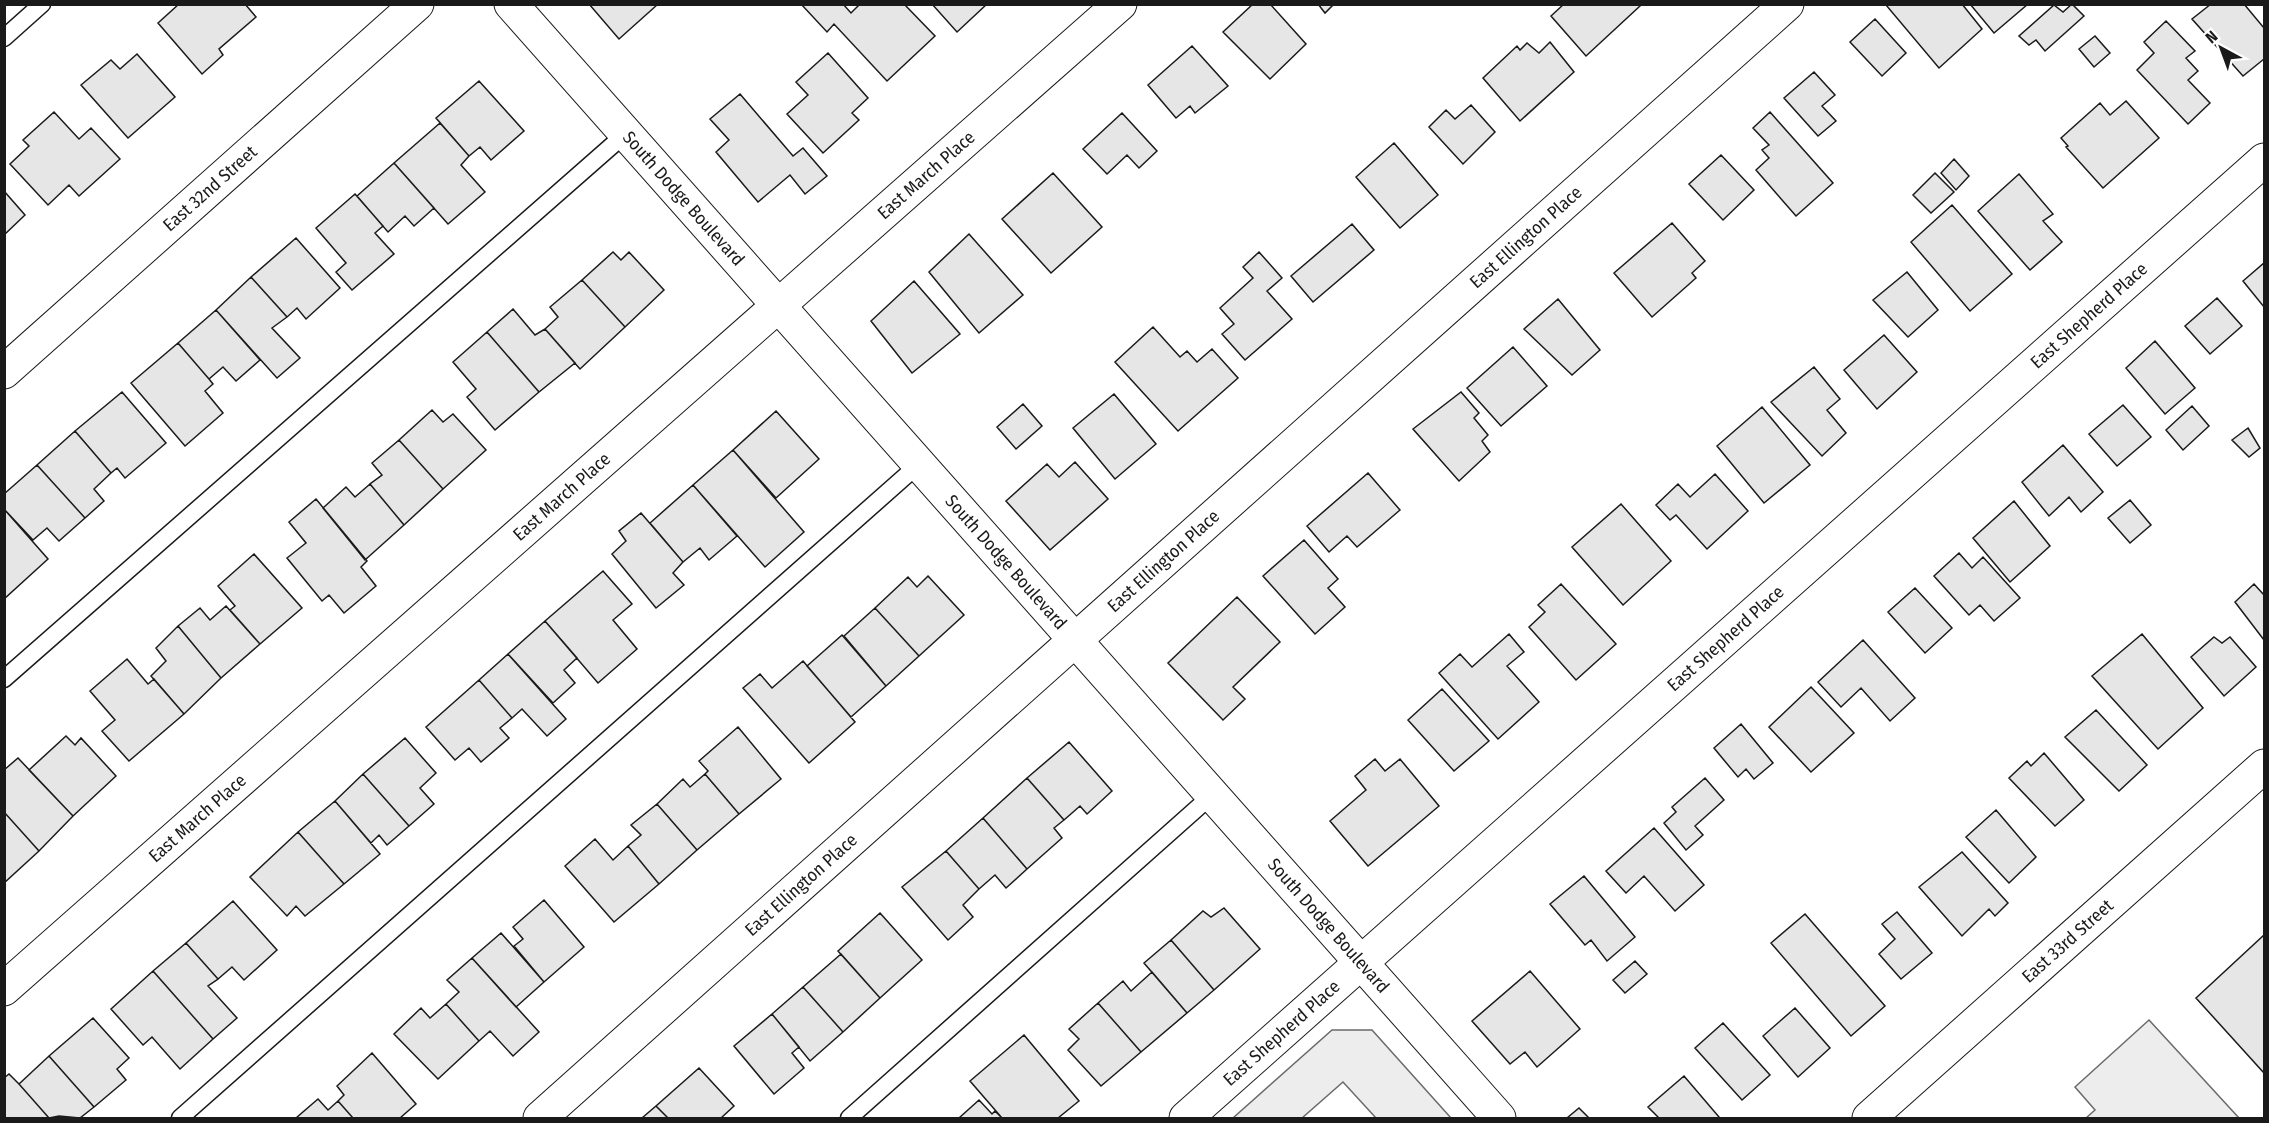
<svg xmlns="http://www.w3.org/2000/svg" width="2269" height="1123" font-family="'Fira Sans Condensed',sans-serif">
<style>
.parking{fill:#ededed;stroke:#6a6a6a;stroke-width:1.5}
.building{fill:#e6e6e6;stroke:#1a1a1a;stroke-width:1.5}
.lines{fill:none;stroke-linecap:round;stroke-linejoin:round}
.service-casing{stroke:#1a1a1a;stroke-width:19}
.minor-casing{stroke:#1a1a1a;stroke-width:35}
.tertiary-casing{stroke:#1a1a1a;stroke-width:35}
.service{stroke:#fff;stroke-width:16}
.minor{stroke:#fff;stroke-width:33}
.tertiary{stroke:#fff;stroke-width:33}
.labels{text-anchor:middle;stroke-width:4.5;stroke-linejoin:round;paint-order:stroke}
.street-label{font-size:18px;fill:#1a1a1a;stroke:#fff}
</style>
<rect width="100%" height="100%" fill="#fff"/>
<path class="parking" d="M2149 1020 2239 1118H2086L2095 1110 2075 1087Z
M1332 1030H1372L1451 1118H1376L1343 1082 1302 1118H1233Z"/>
<path class="building" d="M179 4H245L256 17 219 49 223 55 202 74 158 23Z
M589 4H657V5L619 39Z
M801 4H843L851 13 860 4H904L935 36 887 81 834 24 827 32Z
M932 4H987L957 32Z
M1253 4H1270L1306 44 1270 79 1223 32Z
M1318 4H1334L1325 13Z
M1564 4H1638L1640 6 1586 56 1551 16Z
M1962 4 1982 29 1939 68 1886 5Z
M1970 4H2028L1994 33Z
M2072 4 2084 16 2045 51 2036 40 2029 45 2019 36 2054 5 2063 12Z
M2211 4H2244L2264 28V59L2243 76 2192 19Z
M1875 19 1906 53 1882 76 1850 42Z
M2166 21 2195 51 2186 58 2198 71 2188 80 2210 103 2188 124 2137 70 2154 53 2144 42Z
M2095 36 2110 53 2094 67 2079 49Z
M1550 42 1574 72 1520 121 1483 78 1517 46 1520 50 1527 43 1539 53Z
M1192 46 1228 86 1195 113 1190 106 1176 118 1148 85Z
M828 53 868 98 852 113 859 120 823 153 787 114 808 95 796 82Z
M137 54 175 97 128 138 81 85 111 60 120 69Z
M1814 72 1835 95 1822 106 1836 121 1818 136 1784 98Z
M479 81 524 131 491 160 480 147 469 156 436 118Z
M740 94 793 156 803 148 827 176 805 194 790 175 758 202 716 152 729 140 710 119Z
M2126 101 2159 138 2103 188 2066 147 2068 146 2061 138 2100 103 2110 115Z
M1471 105 1495 132 1463 164 1429 127 1446 110 1455 119Z
M54 112 79 139 91 128 120 159 79 196 69 185 48 205 10 164 29 146 23 140Z
M1770 112 1833 183 1796 216 1756 170 1769 158 1762 150 1769 145 1753 128Z
M1122 113 1157 151 1139 168 1127 155 1107 174 1083 149Z
M440 123 469 156 461 165 485 192 448 224 394 163Z
M1394 143 1438 195 1400 228 1356 177Z
M1721 155 1754 190 1723 220 1689 184Z
M1954 159 1969 176 1956 190 1941 173Z
M394 163 434 208 414 226 405 216 388 232 357 196Z
M1053 173 1102 227 1051 273 1002 219Z
M1935 173 1954 192 1931 213 1913 195Z
M2019 174 2053 214 2043 221 2062 242 2030 270 1978 211Z
M4 191 25 215 4 235Z
M355 194 383 226 375 233 394 254 352 290 336 272 346 263 316 228Z
M1952 205 2012 274 1970 311 1911 242Z
M1672 223 1705 261 1692 273 1696 278 1652 317 1614 273Z
M1352 224 1374 250 1313 302 1291 276Z
M969 234 1023 295 979 333 929 272Z
M296 238 340 288 306 319 297 308 287 317 251 277Z
M613 252 621 260 629 252 664 290 625 327 582 280Z
M1259 252 1282 278 1267 291 1292 319 1245 360 1222 334 1234 324 1220 308 1253 278 1243 267Z
M2264 263V307L2243 281Z
M1907 272 1938 310 1908 337 1873 300Z
M251 277 287 317 272 328 300 358 277 378 216 310Z
M582 280 625 327 580 369 545 329 558 317 550 307Z
M914 281 960 334 912 373 871 321Z
M2217 298 2242 326 2210 354 2185 326Z
M1558 299 1600 350 1572 375 1524 329Z
M513 309 535 335 545 329 575 363 539 392 487 332Z
M216 310 260 360 236 381 223 367 209 379 178 343Z
M1153 327 1180 357 1187 351 1197 362 1212 349 1238 378 1178 431 1115 362Z
M487 332 539 392 495 430 467 397 476 389 453 362Z
M1884 335 1917 372 1877 409 1844 370Z
M2155 341 2195 388 2165 414 2126 368Z
M178 343 209 379 213 384 205 391 223 413 185 446 131 383Z
M1513 347 1547 386 1501 426 1467 388Z
M1814 367 1840 399 1827 410 1846 433 1822 456 1771 402Z
M122 392 166 443 125 478 117 468 111 473 75 431Z
M1461 392 1479 413 1474 418 1488 435 1482 441 1490 452 1459 481 1413 429Z
M1114 394 1156 444 1115 479 1073 428Z
M1023 404 1042 426 1016 449 997 427Z
M2123 405 2151 437 2117 466 2089 434Z
M2192 406 2209 426 2183 450 2166 430Z
M1762 407 1810 465 1764 503 1717 446Z
M432 410 443 422 453 414 486 450 443 489 399 440Z
M776 411 819 459 776 498 733 450Z
M2248 428 2260 448 2249 457 2232 440Z
M75 431 111 473 94 489 104 501 85 518 37 465Z
M399 440 443 489 404 525 370 484 382 475 372 463Z
M2063 445 2103 492 2081 512 2069 497 2049 516 2022 482Z
M733 450 804 532 765 567 693 485Z
M1075 462 1108 499 1050 550 1006 501 1047 464 1059 477Z
M37 465 85 518 59 541 47 528 33 540 4 509V494Z
M1368 473 1400 510 1357 547 1347 536 1329 552 1307 526Z
M1715 474 1748 511 1707 549 1676 515 1670 520 1656 505 1678 484 1690 497Z
M370 484 404 525 365 560 323 508 346 487 355 497Z
M693 485 737 536 709 560 700 548 683 562 650 523Z
M316 499 367 561 361 567 376 586 344 613 329 595 322 601 287 558 306 543 289 522Z
M2130 500 2151 525 2130 543 2108 518Z
M2014 501 2050 546 2010 582 1973 538Z
M1621 504 1671 561 1623 605 1572 547Z
M4 509 48 559 4 599Z
M641 513 683 562 673 573 684 585 656 608 612 554 626 541 619 531Z
M1304 540 1338 579 1328 588 1345 607 1315 634 1263 576Z
M1959 553 1972 568 1983 557 2020 598 1994 621 1980 605 1969 615 1934 576Z
M254 554 302 608 260 644 230 610 235 606 218 586Z
M603 571 632 604 613 620 637 649 598 683 545 621Z
M928 576 964 615 919 656 875 608 908 577 917 587Z
M1561 584 1616 644 1576 680 1529 627 1545 612 1538 605Z
M2254 584 2264 595V640L2235 602Z
M1915 588 1952 628 1925 653 1888 612Z
M1237 597 1280 642 1233 687 1245 699 1223 720 1168 663Z
M226 606 260 644 221 678 178 626 200 608 210 620Z
M875 608 919 656 886 686 844 636Z
M545 621 577 658 564 670 575 683 553 703 508 654Z
M178 626 221 678 184 714 151 676 166 661 156 648Z
M1509 634 1524 652 1507 666 1539 702 1498 739 1439 673 1460 654 1472 667Z
M2142 634 2203 708 2158 749 2092 676Z
M842 635 886 686 851 717 807 666Z
M2214 637 2222 643 2230 637 2256 667 2224 696 2191 657Z
M1863 640 1915 698 1890 721 1861 688 1841 707 1818 682Z
M508 654 566 719 547 736 522 709 512 718 479 680Z
M127 659 148 684 154 679 184 714 129 761 102 731 115 720 90 691Z
M803 661 855 722 809 763 743 688 760 674 772 688Z
M479 680 512 718 500 728 509 738 481 762 469 748 455 760 426 727Z
M1811 687 1854 733 1811 772 1769 727Z
M1442 689 1489 741 1454 771 1408 720Z
M2096 710 2147 765 2119 791 2065 737Z
M1741 724 1773 763 1754 779 1746 769 1738 777 1714 748Z
M738 727 781 779 739 814 705 774 708 771 699 761Z
M66 736 75 745 81 738 116 776 73 816 29 770Z
M405 738 436 773 420 788 434 804 409 826 363 774Z
M1069 742 1112 791 1087 814 1080 806 1064 820 1027 778Z
M2044 753 2084 800 2055 826 2009 778 2027 761 2031 766Z
M18 758 73 816 39 851 4 812V770Z
M1375 759 1385 771 1400 759 1439 806 1368 866 1330 821 1366 790 1355 776Z
M363 774 409 826 387 845 379 835 371 843 335 801Z
M705 774 739 814 697 850 657 804 683 779 690 787Z
M1027 778 1064 820 1054 828 1062 838 1027 869 983 818Z
M1705 778 1724 800 1695 826 1703 835 1686 850 1664 823 1676 812 1672 807Z
M335 801 380 854 344 884 298 832Z
M657 804 697 850 659 884 628 846 641 835 631 825Z
M1996 810 2036 857 2009 883 1966 837Z
M4 812 39 851 4 883Z
M983 818 1027 869 1006 888 995 875 979 889 946 851Z
M1654 828 1704 885 1675 911 1644 876 1626 893 1606 871Z
M298 832 344 884 305 916 296 906 287 916 250 877Z
M595 839 613 860 628 846 659 884 614 922 565 866Z
M946 851 979 889 963 905 973 917 948 940 902 887Z
M1962 852 2008 903 1995 916 1989 909 1962 936 1919 887Z
M1584 876 1635 937 1607 961 1591 940 1585 945 1550 904Z
M544 900 584 947 544 982 514 946 523 939 513 927Z
M233 901 277 950 244 980 232 967 218 979 186 943Z
M1224 908 1260 949 1214 990 1171 940 1203 911 1211 917Z
M1897 912 1932 953 1901 979 1879 954 1895 939 1882 924Z
M880 913 922 960 880 998 838 951Z
M1805 914 1885 1006 1851 1036 1771 943Z
M501 933 544 982 516 1007 472 958Z
M2264 935V1073L2196 998Z
M1171 940 1214 990 1187 1013 1144 963Z
M186 943 218 979 208 986 237 1018 213 1039 153 971Z
M841 954 880 998 843 1032 803 987Z
M472 958 539 1032 513 1056 490 1031 479 1041 446 1004 459 992 447 980Z
M1635 961 1647 974 1625 993 1613 980Z
M153 971 213 1039 180 1069 152 1037 143 1045 111 1009Z
M1530 971 1580 1029 1537 1067 1525 1052 1510 1064 1472 1021Z
M1152 972 1187 1013 1141 1052 1098 1003 1123 981 1131 991Z
M803 987 843 1032 810 1061 772 1014Z
M1098 1003 1141 1052 1101 1086 1068 1050 1079 1039 1069 1029Z
M446 1004 479 1041 438 1079 394 1034 421 1008 430 1018Z
M1795 1008 1830 1048 1798 1077 1763 1036Z
M772 1014 799 1047 792 1053 804 1068 774 1094 734 1046Z
M93 1018 129 1058 117 1069 126 1080 94 1107 49 1056Z
M1723 1023 1770 1075 1742 1100 1695 1048Z
M1024 1035 1079 1101 1058 1118H1002L970 1081Z
M372 1053 416 1104 400 1118H353L338 1101 344 1095 337 1086Z
M49 1056 94 1107 80 1118 59 1116 49 1118 19 1084Z
M699 1068 734 1106 721 1118H668L656 1106Z
M9 1074 19 1084 49 1118H4V1078Z
M1684 1076 1719 1117 1717 1118H1659L1648 1107Z
M318 1099 328 1110 338 1101 353 1118H296Z
M979 1100 992 1114 995 1111 1002 1118H959Z
M656 1106 668 1118H642Z
M1579 1108 1589 1118H1567Z"/>
<g class="lines">
<defs>
<path id="service" d="M4 38 42 4
M4 679 624 135
M180 1118 918 465
M849 1118 1212 795"/>
<g id="minor">
<path id="s1" d="M511 4 1499 1118"/>
<path id="s2" d="M4 989 1120 4"/>
<path id="s3" d="M540 1118 1787 4"/>
<path id="s4" d="M1186 1118 2264 160"/>
<path id="s5" d="M1869 1118 2264 766"/>
</g>
<g id="tertiary">
<path id="s6" d="M4 372 417 4"/>
</g>
</defs>
<use href="#service" class="service-casing"/>
<use href="#minor" class="minor-casing"/>
<use href="#tertiary" class="tertiary-casing"/>
<use href="#service" class="service"/>
<use href="#minor" class="minor"/>
<use href="#tertiary" class="tertiary"/>
</g>
<g class="labels">
<g class="street-label">
<text dy="6" stroke="none"><textPath href="#s2" startOffset="1230">East March Place</textPath></text>
<text dy="6" stroke="none"><textPath href="#s6" startOffset="276">East 32nd Street</textPath></text>
<text dy="6" stroke="none"><textPath href="#s1" startOffset="260">South Dodge Boulevard</textPath></text>
<text dy="6" stroke="none"><textPath href="#s3" startOffset="1322">East Ellington Place</textPath></text>
<text dy="6" stroke="none"><textPath href="#s4" startOffset="1208">East Shepherd Place</textPath></text>
<text dy="6" stroke="none"><textPath href="#s2" startOffset="744">East March Place</textPath></text>
<text dy="6" stroke="none"><textPath href="#s3" startOffset="836">East Ellington Place</textPath></text>
<text dy="6" stroke="none"><textPath href="#s1" startOffset="746">South Dodge Boulevard</textPath></text>
<text dy="6" stroke="none"><textPath href="#s4" startOffset="722">East Shepherd Place</textPath></text>
<text dy="6" stroke="none"><textPath href="#s2" startOffset="258">East March Place</textPath></text>
<text dy="6" stroke="none"><textPath href="#s3" startOffset="350">East Ellington Place</textPath></text>
<text dy="6" stroke="none"><textPath href="#s1" startOffset="1232">South Dodge Boulevard</textPath></text>
<text dy="6" stroke="none"><textPath href="#s5" startOffset="266">East 33rd Street</textPath></text>
<text dy="6" stroke="none"><textPath href="#s4" startOffset="128">East Shepherd Place</textPath></text>
</g>
</g>
<rect width="2269" height="1123" fill="none" stroke="#1a1a1a" stroke-width="12"/>
<g transform="translate(2221 48) rotate(319)" stroke="#ffffff" stroke-width="4.5" paint-order="stroke">
<path d="M0-4.5L10 22L0 15L-10 22Z" fill="#1a1a1a"/>
<text y="-9" font-size="16" font-weight="bold" text-anchor="middle" fill="#1a1a1a">N</text>
</g>
</svg>
